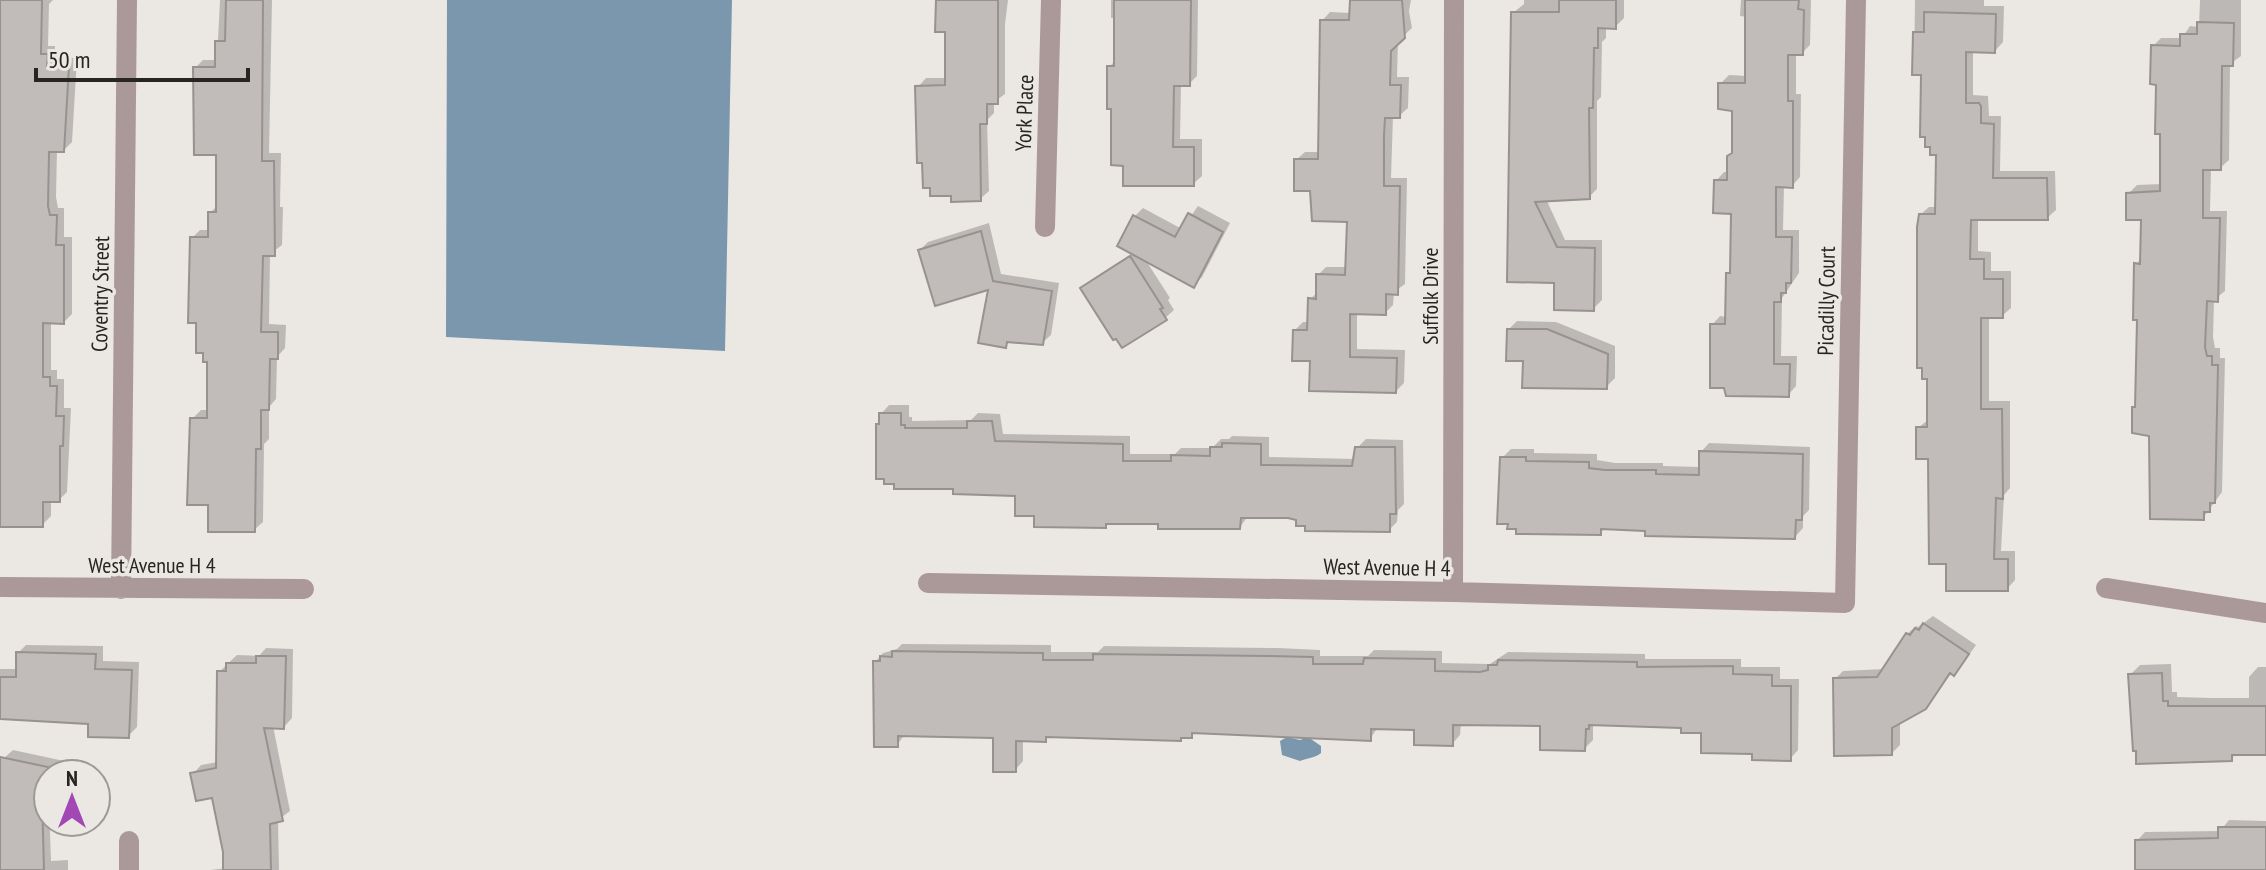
<svg xmlns="http://www.w3.org/2000/svg" width="2266" height="870" font-family="'PT Sans Narrow',sans-serif">
<style>
.water{fill:#7a97ad}
.shadow{fill:#0003}
.building{fill:#c1bcb9;stroke:#979290;stroke-width:2}
.lines{fill:none;stroke-linecap:round;stroke-linejoin:round}
.minor{stroke:#ab999a;stroke-width:20}
.labels{text-anchor:middle;stroke-width:7;stroke-linejoin:round;paint-order:stroke}
.street-label{font-size:22px;fill:#262523;stroke:#ebe7e3}
</style>
<rect width="100%" height="100%" fill="#ebe7e3"/>
<path class="water" d="M447 0H732L725 351 446 337Z
M1287 737 1300 740 1308 737 1321 746V753C1315 758 1307 758 1300 761L1282 755 1280 741Z"/>
<path class="shadow" d="M0 0H53L49 4 48 46H55V58H77L72 142 64 150H57L56 197 58 208H64V237H72V314L64 322H51V370H57V379H64V408H71L67 492 59 500H51V516L42 525H0Z
M220 0H272L269 153H281L280 207H283L282 245 270 254 269 324 286 325 285 348 277 357 276 399 269 407V439L264 444 263 522 254 530 210 503 192 419 201 410H209V360L192 238 200 230H210V213L218 205V153L195 68 203 60H217Z
M938 0H1008L1005 24V94L994 102V113L987 120 989 191 980 199 953 194 918 87 926 78H947V30Z
M1111 0H1198L1197 76 1189 84H1181L1180 139H1202V176L1193 184 1125 164 1109 67 1116 60V18H1111Z
M1352 0H1411L1409 11 1412 28 1398 41 1397 77H1409L1408 108 1399 116H1393L1391 178H1407L1405 284 1394 292 1393 305 1385 313 1357 312V349L1405 350 1404 383 1396 391 1312 359 1295 330 1303 322H1310V299L1318 292V275L1326 267H1348L1349 220 1312 189 1296 160 1305 152H1320L1322 21 1330 12 1351 13Z
M1524 0H1624V18L1615 27 1606 26V38L1602 42 1601 97 1597 101V189L1589 197 1546 199 1565 240H1602V300L1593 309 1556 281 1509 280 1513 13 1524 4Z
M1741 0H1811L1810 45 1802 53H1796V94H1801L1800 177 1792 186H1784L1783 230H1799V273L1782 298 1781 356H1797L1796 386 1788 395 1712 325 1720 316 1727 317 1728 274 1732 270 1733 212 1716 181 1724 172H1729L1732 153 1734 109 1720 84 1729 75 1747 76V17L1740 16Z
M1915 0H1984V6H2004L2003 42 1995 51 1973 50V95L1988 96 1989 116H2001L2000 171H2055L2056 210 2047 218H1978V251L1991 252V271H2011V308L2002 316H1989V401H2010V488L2004 495 2001 551H2015V580L2007 589 1948 562 1930 457 1918 428 1929 419 1920 215 1929 207H1937L1938 153 1923 73H1914Z
M2200 0H2241V56L2230 64 2229 160 2220 168H2211L2210 211H2227L2225 291 2214 300 2213 337 2215 348H2220V358H2225L2222 492 2203 518 2134 408 2137 405 2139 318 2136 264 2142 258 2143 218 2128 194 2137 185 2162 184V132L2153 46 2161 38H2182L2190 26 2199 27Z
M1198 206 1230 223 1202 277 1194 285 1145 259 1170 298 1168 300 1174 310 1165 318 1082 288 1091 280 1133 253 1135 216 1143 208 1182 229Z
M989 223 1001 274 1059 283 1051 335 1042 343 1011 341 1005 346 990 287 920 250 928 242Z
M1517 321 1556 322 1615 346V378L1606 387 1525 359 1509 329Z
M889 405H909V417H912V421L971 420 978 413 1000 414 1003 434 1130 436V454H1175L1181 448H1212L1221 439H1229L1232 436 1269 437V457L1356 459 1357 448 1366 439 1403 440 1404 504 1398 510 1397 522 1389 530 1307 524 1298 518 1248 516 1240 527 1160 522H1109L1105 526 1036 514 1017 494 955 487 878 425 881 422V414Z
M1709 443 1810 447 1809 510 1803 516V528L1795 537 1606 527 1600 533 1502 458 1511 449H1534V453L1597 454V460L1615 463H1663V466L1701 467V452Z
M1933 616 1976 645 1962 665 1954 673 1952 672 1934 698 1925 707 1900 722V745L1892 753 1835 679 1843 671 1884 669 1907 634 1916 626 1918 627Z
M902 644 1051 645V652H1098L1104 646 1278 648 1320 650V656H1368L1374 650 1442 651V663L1490 664 1508 652 1645 654V659H1741V667H1780V679H1799L1798 750 1790 759 1754 752 1683 726 1593 723V740L1584 749 1542 724 1461 723 1460 735 1452 744 1416 728 1378 727 1370 739 1196 731 1191 736H1184L1180 739 1050 735 1045 740 1023 739V761L1015 770 995 737 905 734 897 745 875 662 883 653 897 649Z
M26 645 103 646V661L139 662 137 727 128 736 90 722 0 717V669H18V653Z
M266 648 293 649 292 718 284 727 273 726 290 811 278 820 279 870H210L228 868 214 796 193 774 201 765 218 762 219 672 237 655 259 656Z
M2171 664 2172 692H2177V697L2212 698H2249V677L2258 667H2266V753H2237L2231 759 2130 675 2140 665Z
M13 750 78 764 76 774H48L51 861 68 860V870H0V778L4 758Z
M2229 820 2266 821V870H2137V841L2145 832 2220 831Z"/>
<path class="building" d="M0 0H42L41 54H48L47 66H69L64 152H49L48 206 50 215H57L56 245H64V324L43 323V377H50V386H57L56 416H64L63 446H60V502H43V527H0Z
M226 0H263L262 161H274L275 256H263L261 332H278V359H270L269 410H261V449H256L255 532H208V505H187L190 418H207V362H203V353H196V323H188L190 237H208V212H216V155H194L193 67H215V41H225Z
M936 0H998V104H987V124H980L981 201 951 202V196H930V188H923L922 163H917L915 86 945 85V32H935Z
M1114 0H1191L1190 86H1174L1173 147H1194V186H1123V166L1111 165V109H1107V66H1114Z
M1350 0H1402L1405 38 1391 51 1390 85H1401L1400 118H1385L1384 135V186H1400L1398 295 1386 294V315L1350 314V357L1397 358 1396 393 1309 391 1310 361H1292L1293 330H1307L1308 298 1316 299V274L1345 275 1347 222 1312 221 1310 191H1294V159H1318L1320 20H1349Z
M1559 0H1616V29L1598 28V48H1594L1593 108H1589L1590 199 1535 202 1557 247 1595 248 1594 311 1554 310V283L1507 282 1511 12H1559Z
M1745 0H1799L1798 9 1804 10 1803 55H1788V101H1793V188L1776 187V237H1792L1791 283H1786V293H1781V302H1774V364H1790L1789 397 1726 396 1724 388H1710V324H1725L1726 273H1730L1731 214 1713 213 1714 180H1727V156L1732 153V111L1718 109V83H1745Z
M1924 12 1996 14 1995 53 1966 52V103H1979L1981 106V123L1994 124 1993 178H2047L2048 220H1971L1970 259H1984V279H2003V318H1981V409H2002L2003 499 1996 498 1994 559H2008V591H1946V564H1929L1928 459H1916V427H1927V379H1922V368H1917V227L1919 214H1935L1936 155H1930V147H1925V137H1920L1921 75H1912L1913 32H1924Z
M2197 22 2234 23 2233 66H2222L2221 170H2203V218H2220L2218 302 2207 301 2205 347 2207 356H2212V365H2218L2215 503H2210V512H2204V520L2150 519 2149 436 2132 433V407H2135L2137 320H2133L2134 263 2140 264 2141 220H2126V193L2160 191V134H2155L2156 85 2150 84 2151 45 2180 46V34H2197Z
M1188 213 1223 232 1194 288 1117 246 1133 215 1175 237Z
M981 231 993 281 1052 291 1043 345 1007 342 1006 348 978 343 988 290 935 306 918 250Z
M1130 256 1163 308 1160 309 1167 320 1122 348 1116 339 1113 340 1080 288Z
M1507 329H1547L1608 354 1607 389 1522 388 1523 361H1506Z
M879 413H901V425H905V428H967V421H992L995 441 1123 444V461H1171V455L1210 456V447H1222V443L1261 444V465L1352 466 1355 447H1395L1396 514H1390V532L1305 531V526H1296V520L1288 518H1241L1240 529H1158V524H1106V528L1034 527V516H1015V496L953 494V489H894V484H884V479H876V424H879Z
M1699 451 1803 454 1802 520H1796L1795 539 1645 536V531L1601 529V535L1516 534V529H1507L1508 524H1497L1500 457H1526V461L1589 462V468L1605 470H1656V474L1699 475Z
M1923 623 1969 654 1954 676 1950 673 1926 709 1892 728V755L1834 756 1833 678 1877 677 1906 633 1910 635 1915 628 1919 630Z
M892 651 1043 653V660H1093V654L1268 656 1313 657V664H1363L1364 658 1435 659V671L1480 672 1488 670V665H1497L1498 660 1637 662V667L1733 666V674L1772 675V686H1791V761L1752 760V754L1701 753V733H1681V728L1589 725V729H1586L1585 751 1540 750V726L1453 725V746L1414 745V730L1371 729V741L1192 733V738H1181V741L1046 737V742L1016 741V772H993V738L898 736V747H874L873 661H880V656L892 657Z
M16 652 96 654 95 669 132 670 129 738 88 737V724L0 719V677H16Z
M256 656H286L284 729 264 728 283 821 270 824 271 870H223V852L212 798 196 801 190 773 216 768 217 671H226V663H256Z
M2162 673 2163 701H2168V706H2266V755H2232V761L2136 764V751H2133L2128 674Z
M0 757 48 767V798L42 797 44 870H0Z
M2218 827H2266V870H2135V840L2218 838Z"/>
<g class="lines">
<path class="minor" d="M1045 227 1051 0
M928 583 1453 592 1845 603 1856 0
M0 587 304 589
M2106 588 2266 613
M121 589 127 0
M1453 592 1454 0
M129 870V841"/>
</g>
<g class="labels">
<g class="street-label">
<text transform="translate(1024 113) rotate(-88)" y="8">York Place</text>
<text transform="translate(100 294) rotate(-89)" y="8">Coventry Street</text>
<text transform="translate(1430 296) rotate(-90)" y="8">Suffolk Drive</text>
<text transform="translate(1826 301) rotate(-89)" y="8">Picadilly Court</text>
<text x="152" y="573">West Avenue H 4</text>
<text transform="translate(1387 567) rotate(1)" y="8">West Avenue H 4</text>
</g>
</g>
<g transform="translate(72 798)"><circle r="38" fill="#ebe7e3" stroke="#9c9996" stroke-width="2"/>
<path d="M0-6L14 30L0 20L-14 30Z" fill="#a248b4"/>
<text y="-12" font-size="22" font-weight="bold" text-anchor="middle" fill="#262523">N</text>
</g>
<path d="M36 68v12h212v-12" fill="none" stroke="#262523" stroke-width="4"/>
<text x="48" y="68" font-size="24" fill="#262523" stroke="#ebe7e3" stroke-width="6" paint-order="stroke">50 m</text>
</svg>
